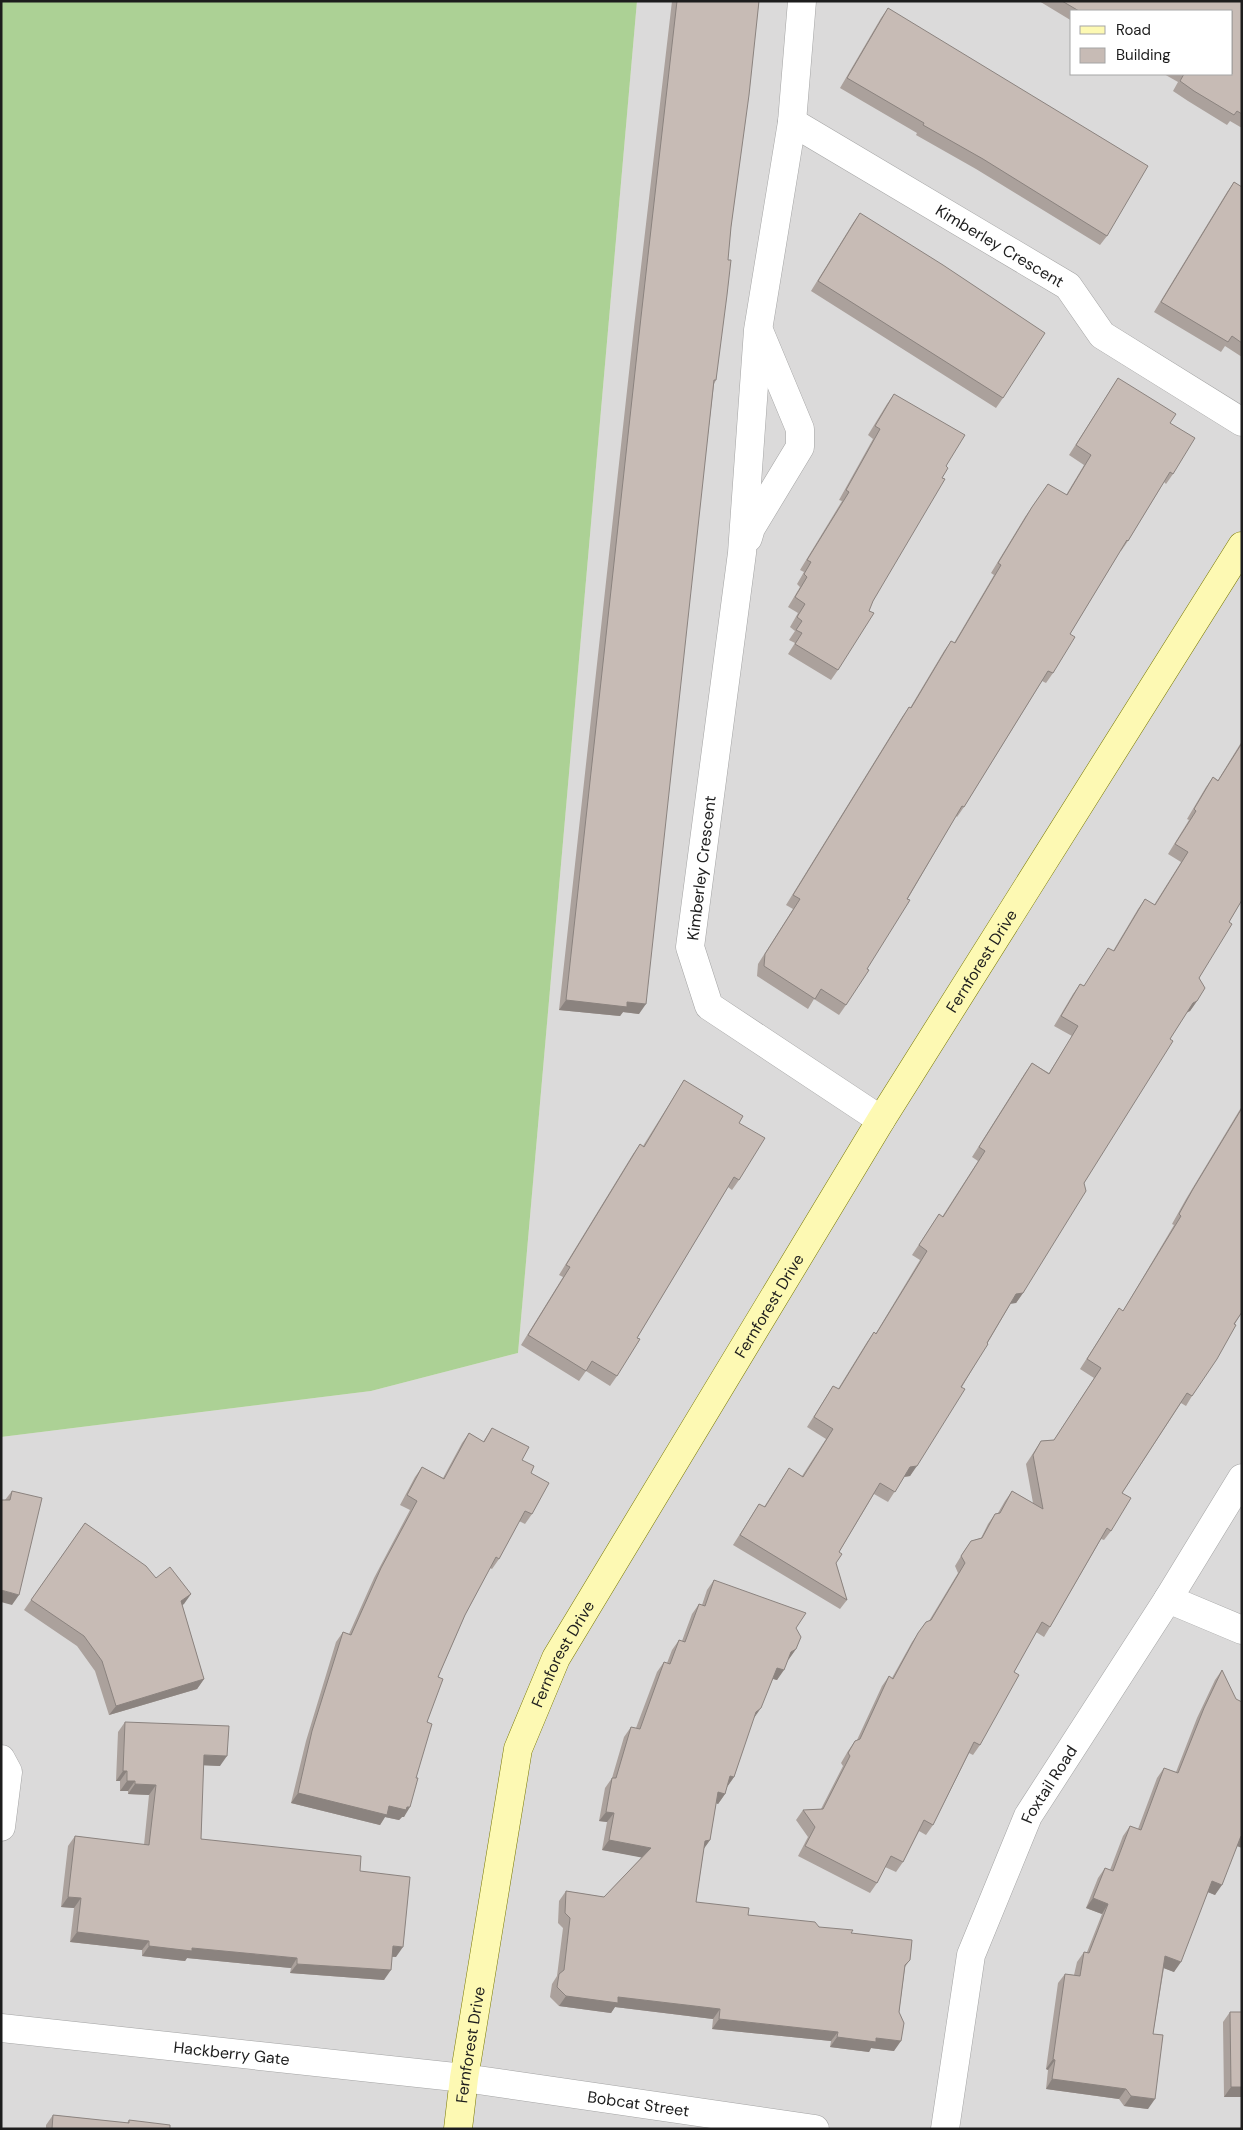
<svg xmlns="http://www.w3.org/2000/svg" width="1243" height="2130" font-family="'DM Sans',sans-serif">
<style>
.residential{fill:#dbdada;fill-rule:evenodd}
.forest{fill:#acd195}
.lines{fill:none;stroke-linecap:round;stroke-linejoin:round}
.street-casing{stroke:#a4a4a4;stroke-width:29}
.secondary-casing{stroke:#787800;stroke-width:29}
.street{stroke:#fff;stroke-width:28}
.secondary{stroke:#fdf9b3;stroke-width:28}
.wall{fill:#aba19c}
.shaded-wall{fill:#8b837f}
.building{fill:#c7bbb5;stroke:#8b837f}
.labels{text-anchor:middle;stroke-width:4;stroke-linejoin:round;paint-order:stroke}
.street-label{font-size:16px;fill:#1d1d1d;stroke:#fff}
</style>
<rect width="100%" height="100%" fill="#efe9e2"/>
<path class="residential" d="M637 1H1242V2129H1V1437L371 1391 518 1353ZM1072 11H1232V74H1072Z"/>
<path class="forest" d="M1 1H637L518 1353 371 1391 1 1437Z"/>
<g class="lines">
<defs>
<g id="street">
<path d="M802 1 792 122 758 330 742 553 690 947 709 1006 881 1120"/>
<path id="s1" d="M792 122 1068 286 1102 335 1242 422"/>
<path d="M748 538 751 528 800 447V429L760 333"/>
<path d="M1168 1599 1242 1630"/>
<path d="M1 1759 8 1772 1 1827"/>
<path id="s2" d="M1 2028 464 2078 815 2129"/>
<path id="s3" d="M945 2129 971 1955 1028 1816 1168 1599 1242 1478"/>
</g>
<g id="secondary">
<path id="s4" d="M458 2129 464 2078 518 1749 556 1658 881 1120 1242 546"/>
</g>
</defs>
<use href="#street" class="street-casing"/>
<use href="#secondary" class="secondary-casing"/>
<use href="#street" class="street"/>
<use href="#secondary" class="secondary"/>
</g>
<path class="wall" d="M672 1H759L731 227 716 380 714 384 639 1014 623 1012 620 1016 559 1010 634 327Z
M1039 1H1242V128L1230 121 1227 125 1188 101 1173 91 1178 82 1164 74H1232V11H1072V21Z
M888 8 1107 236 1100 245 976 169 916 135 917 133 840 88 881 18Z
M1234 182 1242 187V357L1225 346 1221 352 1154 312 1227 192Z
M860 213 1003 398 996 408 811 291 853 223Z
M1118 378 1170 423 1173 474 1166 484 1164 482 1128 541 1121 551V550L1070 634 1053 673 1046 683 1042 681 964 807 957 817 956 816 846 1005 839 1015 814 999 808 1009 757 976 758 964 793 909 786 905 902 717 909 707 910 708 944 651 951 641 954 643 994 575 991 573 1025 517 1048 484 1066 495 1084 465 1069 455Z
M894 394 946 466 873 601 838 670 831 680 788 654 795 643 789 640 795 631 790 627 798 613 788 607 800 587 797 584 804 572 800 570 842 501 839 500 873 439 868 435 887 404Z
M1242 741V900L1229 922 1199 978 1197 1001 1190 1011 1187 1012 1170 1039 1084 1183 1023 1293 1016 1303H1011L910 1476 904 1477 888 1502 874 1494 839 1552 836 1563 847 1600 840 1609 733 1545 759 1504 764 1507 789 1468 802 1476 826 1439 807 1427 833 1386 838 1389 867 1342 874 1332 876 1333 920 1260 912 1255 939 1214 942 1217 978 1161 972 1157 1025 1073 1032 1063 1049 1073 1072 1036 1054 1026 1073 994 1080 984 1084 986 1108 948 1113 951 1138 909 1145 899 1154 905 1181 862 1168 854 1189 820 1187 819 1206 787 1213 777 1218 780Z
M684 1080 739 1123V1180L732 1190 728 1187 637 1338 617 1376 610 1386 586 1371 579 1381 521 1345 563 1277 559 1275 633 1154 640 1144 643 1146 678 1090Z
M1242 1106V1312L1192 1396 1186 1406 1181 1403 1122 1493 1111 1531 1104 1540 1101 1539 1050 1627 1044 1637 1036 1632 1014 1672 980 1745 973 1755 969 1753 933 1825 926 1835 919 1831 903 1862 896 1872 885 1867 877 1883 870 1893 798 1856 808 1837 796 1820 803 1810 821 1809 843 1766 841 1763 848 1751 855 1741 857 1740 882 1686 889 1676 892 1678 912 1642 926 1622 929 1621 958 1573 955 1566 964 1551 971 1541 981 1538 988 1524 995 1514 998 1513 1005 1501 1012 1491 1033 1503 1026 1464 1041 1441 1054 1440 1094 1378 1080 1369 1119 1308 1123 1311 1174 1225 1172 1224 1186 1199Z
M492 1428 522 1460 531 1473 532 1514 525 1524 519 1521 499 1559 492 1569 490 1568 465 1615 438 1677 404 1817H402L399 1820 385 1817 380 1825 291 1803 306 1741 336 1642 343 1632 349 1634 374 1578 410 1510 400 1505 415 1477 422 1467 443 1478 462 1443 469 1433 483 1442Z
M12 1491V1605L5 1500Z
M85 1523 156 1578 191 1594 182 1605 204 1679 197 1689 109 1715 95 1671 77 1646 24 1610Z
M714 1580 796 1628V1649L788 1660 777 1680 773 1679 753 1719 734 1777 727 1787 725 1794 718 1804 716 1803 710 1840 704 1848 696 1902 748 1915 851 1933 910 1960 905 1967 894 2051 871 2048 869 2052 830 2047 831 2041 712 2029 713 2019 615 2007 611 2013 559 2006 550 1997 552 1984 557 1976 563 1928 558 1923 559 1901 566 1891 604 1897 642 1857 602 1850 607 1822 599 1821 605 1788 612 1778 624 1737 631 1727 636 1728 657 1672 664 1662 667 1663 672 1650 679 1640 682 1641 692 1614 699 1604 702 1605 707 1590Z
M1222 1670 1237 1846 1215 1895 1208 1892 1174 1972 1164 1968 1153 2034 1148 2109 1124 2106 1119 2099 1046 2089 1048 2070 1046 2069 1058 1983 1065 1974 1074 1975 1077 1962 1084 1952H1087L1102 1914 1086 1908 1098 1878 1105 1868 1110 1870 1123 1836 1130 1826 1138 1829 1157 1778 1164 1768 1176 1772 1197 1718 1215 1680Z
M125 1722 220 1766 203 1765 201 1839 360 1871 396 1957H392L384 1980 290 1973 291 1968 187 1958 185 1961 142 1956V1950L70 1942 74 1908 61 1907 68 1846 75 1836 144 1845 149 1795 128 1794V1791H120V1781H116L118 1732Z
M1230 2012 1242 2097H1224L1223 2022Z
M53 2115 127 2123 129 2120 170 2129H46V2125Z"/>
<path class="shaded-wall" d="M566 1000 627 1002 646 1004 639 1014 623 1012 620 1016 559 1010Z
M1197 1001 1190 1011 1186 1013 1193 1003Z
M1023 1293 1016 1303 1010 1304 1016 1294Z
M917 1466 910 1476 903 1477 910 1467Z
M1 1590 19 1595 12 1605 1 1602Z
M191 1594 184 1604 174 1611 181 1601Z
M796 1649 789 1659 784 1662 791 1652Z
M777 1668 784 1670 777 1680 770 1678Z
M204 1679 197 1689 109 1715 116 1706Z
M761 1708 754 1718 756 1712Z
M204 1755 227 1756 220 1766 197 1765Z
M123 1771H127L120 1781H116Z
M730 1776 734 1777 727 1787Z
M127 1781H135L128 1791H120Z
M135 1784 156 1785 149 1795 128 1794Z
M718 1792 725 1794 718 1804 711 1801Z
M298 1793 389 1806 410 1807 404 1817H402L399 1820 385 1817 380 1825 291 1803Z
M606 1812 614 1813 607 1822 599 1821Z
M1241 1836H1242V1848L1234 1845Z
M609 1840 651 1848 644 1858 602 1850Z
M710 1840 703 1850 705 1841Z
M1212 1881 1222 1885 1215 1895 1205 1891Z
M68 1897 81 1898 74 1908 61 1907Z
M1093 1898 1108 1904 1102 1914 1086 1908Z
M77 1932 149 1941 142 1950 70 1942Z
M149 1946 192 1948 297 1958 291 1968 187 1958 185 1961 142 1956Z
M393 1946 403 1947 396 1957 386 1956Z
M1165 1956 1181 1962 1174 1972 1158 1966Z
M297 1964 391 1970 384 1980 290 1973Z
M566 1996 618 1997 720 2009 713 2019 615 2007 611 2013 559 2006Z
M719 2019 838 2032 831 2041 712 2029Z
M837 2037 876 2038 901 2041 894 2051 871 2048 869 2052 830 2047Z
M1053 2059 1055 2060 1048 2070 1046 2069Z
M1052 2079 1126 2089 1119 2099 1046 2089Z
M1231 2087H1242V2097H1224Z
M1131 2096 1155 2099 1148 2109 1124 2106Z"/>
<path class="building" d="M677 1H759L749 95 731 227 728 260H731L727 295 716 380H714L646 1004 627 1002V1007L566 1000 641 317Z
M1062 1H1242V114L1237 111 1234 115 1194 91 1180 81 1184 74H1232V11H1079Z
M888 8 1148 166 1107 236 983 159 923 125 924 123 847 78Z
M1234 182 1242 187V343L1232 336 1228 342 1161 302Z
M860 213 943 265 1045 333 1003 398 818 281Z
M1118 378 1176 414 1170 423 1195 438 1173 474 1170 472 1128 541 1127 540 1070 634 1075 637 1053 673 1048 671 964 807 962 806 907 899 910 900 867 969 869 970 846 1005 821 989 815 999 764 966 765 954 800 899 793 895 909 707 911 708 951 641 955 643 1001 565 998 563 1032 507 1048 484 1067 495 1091 455 1076 445Z
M894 394 965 435 946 466 948 468 942 478 945 479 873 601 869 611 874 613 838 670 795 644 802 633 796 630 802 621 797 617 805 604 795 597 807 577 804 574 811 562 807 560 849 492 846 490 880 429 875 426Z
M1242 743V900L1229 922 1232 924 1199 978 1205 988 1197 1001 1193 1003 1170 1039 1173 1041 1084 1183 1086 1191 1023 1293 1016 1294 987 1343 988 1344 961 1387 965 1389 917 1466 910 1467 895 1492 880 1483 839 1552 842 1554 836 1563 847 1600 740 1535 759 1504 765 1507 789 1468 803 1477 833 1429 814 1417 833 1386 839 1389 874 1332 876 1334 927 1251 919 1245 939 1214 943 1217 985 1151 979 1147 1032 1063 1049 1074 1078 1026 1061 1016 1080 984 1084 986 1108 948 1114 951 1145 899 1155 905 1188 852 1175 844 1196 811 1194 809 1213 777 1218 781Z
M684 1080 743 1116 739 1123 765 1138 739 1180 734 1177 637 1338 640 1339 617 1376 592 1361 586 1371 528 1335 570 1267 566 1265 640 1144 644 1147Z
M1242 1108V1312L1234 1324 1236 1325 1217 1359 1192 1396 1187 1393 1122 1493 1131 1498 1111 1531 1107 1528 1050 1627 1042 1622 1014 1672 1019 1675 980 1745 974 1742 933 1825 924 1820 903 1862 891 1856 877 1883 805 1846 815 1827 803 1810 823 1809 850 1756 848 1753 855 1741 860 1739 889 1676 893 1679 918 1633 926 1622 931 1620 965 1563 961 1556 971 1541 982 1538 995 1514 1000 1513 1012 1491 1043 1509 1033 1455 1041 1441 1054 1440 1101 1368 1087 1359 1119 1308 1123 1311 1181 1216 1179 1214 1193 1189Z
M492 1428 529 1447 522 1460 534 1466 531 1473 549 1483 532 1514 525 1511 499 1559 496 1557 465 1615 438 1677 443 1679 427 1722 432 1724 416 1778H418L410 1807H407L406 1810 389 1806 387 1815 298 1793 312 1731 343 1632 351 1635 381 1568 417 1501 407 1495 422 1467 444 1479 469 1433 484 1442Z
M12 1491 42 1498 19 1595 1 1590V1500H10Z
M85 1523 146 1566 156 1578 170 1567 191 1594 181 1601 204 1679 116 1706 102 1661 84 1636 31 1600Z
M714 1580 806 1613 796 1628 801 1637 796 1649 791 1652 784 1670 777 1668 761 1708 756 1712 734 1777 730 1776 725 1794 718 1792 710 1840 705 1841 696 1902 749 1908 748 1915 815 1922 819 1927 853 1930 851 1933 912 1940 910 1960 905 1965 899 2012 904 2023 901 2041 876 2038V2042L837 2037 838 2032 719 2019 720 2009 618 1997V2003L566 1996 557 1987 559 1974 564 1970 570 1918 565 1913 566 1891 604 1897 651 1848 609 1840 614 1813 606 1812 612 1778H616L631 1727 640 1729 664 1662 670 1664 679 1640 685 1642 699 1604 705 1606Z
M1222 1670 1236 1699 1242 1702V1836H1241L1222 1885 1212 1881 1181 1962 1165 1956 1153 2034 1163 2035 1155 2099 1131 2096 1126 2089 1052 2079 1055 2060 1053 2059 1065 1974 1080 1976 1084 1952 1089 1953 1108 1904 1093 1898 1105 1868 1113 1871 1130 1826 1141 1830 1164 1768 1178 1773 1204 1708Z
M125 1722 229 1726 227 1756 204 1755 201 1839 361 1856 360 1871 410 1877 403 1947 393 1946 391 1970 297 1964V1958L192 1948V1951L149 1946V1941L77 1932 81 1898 68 1897 75 1836 149 1845 156 1785 135 1784V1781H127V1771H123Z
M1230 2012H1242V2087H1231Z
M53 2115 129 2123V2120L170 2125V2129H52Z"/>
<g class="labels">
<g class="street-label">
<text dy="6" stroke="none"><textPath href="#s1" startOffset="242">Kimberley Crescent</textPath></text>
<text transform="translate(701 868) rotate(-83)" y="6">Kimberley Crescent</text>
<text dy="6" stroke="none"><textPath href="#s4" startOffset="1300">Fernforest Drive</textPath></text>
<text dy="6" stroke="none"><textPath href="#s4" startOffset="895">Fernforest Drive</textPath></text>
<text dy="6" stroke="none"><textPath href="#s4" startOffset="490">Fernforest Drive</textPath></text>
<text dy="6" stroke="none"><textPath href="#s3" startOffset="364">Foxtail Road</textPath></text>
<text dy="6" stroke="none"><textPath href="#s4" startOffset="85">Fernforest Drive</textPath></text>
<text dy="6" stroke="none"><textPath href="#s2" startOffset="232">Hackberry Gate</textPath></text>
<text dy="6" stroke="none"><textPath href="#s2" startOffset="642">Bobcat Street</textPath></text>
</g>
</g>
<rect width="1243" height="2130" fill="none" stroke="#1d1d1d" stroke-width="5"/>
<rect x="1070" y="10" width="162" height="65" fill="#ffffff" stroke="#a5a5a5"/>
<rect x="1080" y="26" width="25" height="8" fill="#fdf9b3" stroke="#a5a5a5"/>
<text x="1116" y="35" font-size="15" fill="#1d1d1d">Road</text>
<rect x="1080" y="48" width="25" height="15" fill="#c7bbb5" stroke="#a5a5a5"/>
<text x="1116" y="60" font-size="15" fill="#1d1d1d">Building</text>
</svg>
